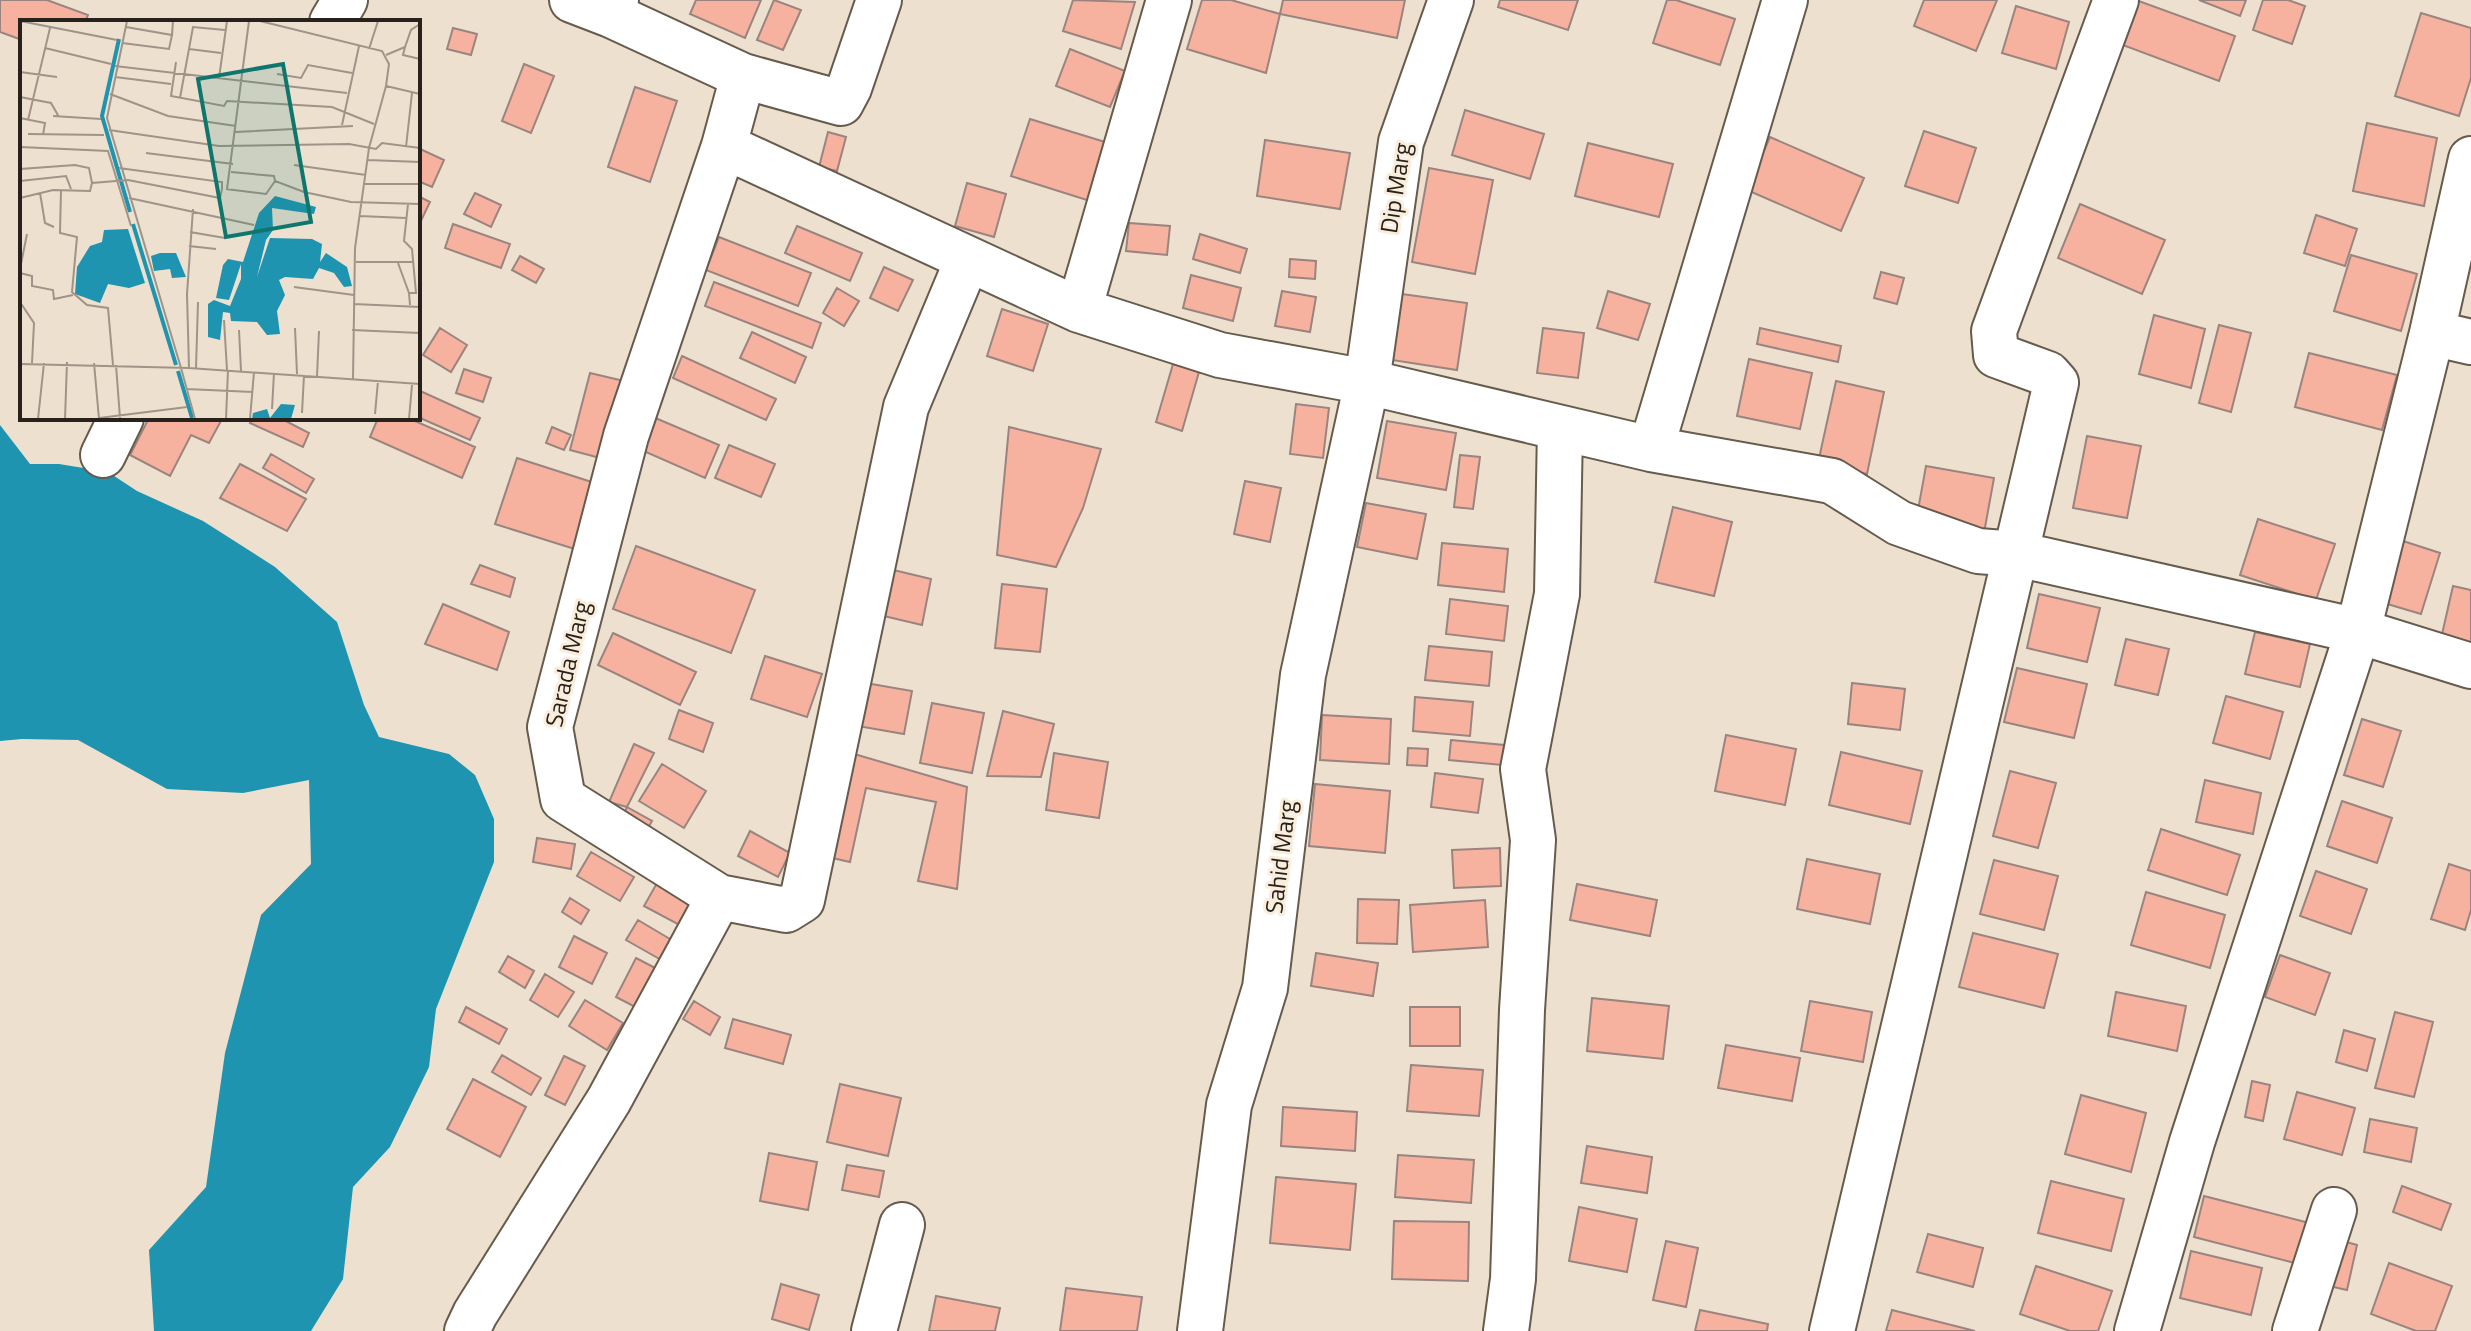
<svg xmlns="http://www.w3.org/2000/svg" width="2471" height="1331" font-family="'Titillium Web',sans-serif">
<style>
.water{fill:#1e94b1}
.building{fill:#f6b29f;stroke:#9a847f;stroke-width:2}
.lines{fill:none;stroke-linecap:round;stroke-linejoin:round}
.street-casing{stroke:#665b4c;stroke-width:48}
.street{stroke:#fff;stroke-width:44}
.labels{text-anchor:middle;stroke-width:6;stroke-linejoin:round;paint-order:stroke}
.street-label{font-size:24px;fill:#27221c;stroke:#fbeddc}
.inset-river{fill:none;stroke:#1e94b1;stroke-width:4}
.inset-road{fill:none;stroke:#9e9487;stroke-width:2}
.view{fill:#0f766e;fill-opacity:0.15;stroke:#0f766e;stroke-width:4}
.inset-edge{fill:none;stroke:#27221c;stroke-width:4}
</style>
<rect width="100%" height="100%" fill="#eee0cf"/>
<path class="water" d="M0 425 30 464H59L108 472 137 491 203 521 275 567 337 622 364 705 379 737 449 754 475 775 494 819V862L436 1009 429 1067 390 1147 353 1187 343 1279 311 1331H154L149 1250 206 1187 225 1053 261 915 311 864 309 780 243 793 167 789 78 740 22 739 0 741Z"/>
<path class="building" d="M0 0H47L88 15 85 22H22V40L0 32Z
M696 0H761L745 38 690 14Z
M774 0 801 10 783 50 757 40Z
M1073 0 1135 2 1121 49 1063 31Z
M1202 0H1231L1280 14 1266 73 1187 49Z
M1283 0H1405L1397 38 1280 14Z
M1500 0H1578L1568 30 1498 7Z
M1667 0H1676L1735 19 1720 65 1653 43Z
M1924 0H1997L1976 51 1914 26Z
M2136 0 2235 36 2219 81 2120 44Z
M2199 0H2246L2240 16Z
M2263 0H2288L2305 6 2292 44 2253 30Z
M2016 6 2069 22 2056 69 2002 53Z
M2421 13 2471 28V78L2459 116 2395 96Z
M453 28 477 34 471 55 447 49Z
M1070 49 1125 71 1110 107 1056 86Z
M524 64 554 76 531 133 502 121Z
M635 87 677 101 650 182 608 167Z
M1465 110 1544 134 1530 179 1452 155Z
M1030 119 1105 142 1090 201 1011 176Z
M2367 123 2437 138 2424 206 2353 191Z
M1924 131 1976 148 1958 203 1905 186Z
M828 132 846 137 837 171 819 167Z
M1770 137 1864 178 1841 231 1747 190Z
M1265 140 1350 153 1340 209 1257 196Z
M1588 143 1673 164 1659 217 1575 196Z
M418 148 444 160 432 187 418 181Z
M1429 168 1493 180 1475 274 1412 262Z
M967 183 1006 194 994 237 955 226Z
M475 193 501 205 491 227 464 214Z
M418 196 430 202 418 227Z
M2080 204 2165 240 2142 294 2058 258Z
M2316 215 2357 229 2345 266 2304 253Z
M1129 223 1170 226 1167 255 1126 251Z
M453 224 510 244 501 268 445 248Z
M797 226 862 253 850 281 785 253Z
M1200 234 1247 249 1240 273 1193 259Z
M719 237 811 273 798 306 706 270Z
M2351 255 2417 274 2401 331 2334 311Z
M520 256 544 269 536 283 512 270Z
M1290 259 1316 261 1315 279 1289 277Z
M884 267 913 280 898 311 870 298Z
M1881 272 1904 278 1897 304 1874 298Z
M1191 275 1241 288 1233 321 1183 308Z
M714 282 821 323 812 348 705 306Z
M837 288 859 301 844 326 823 313Z
M1282 291 1316 297 1310 332 1275 326Z
M1608 291 1650 304 1638 340 1597 328Z
M1402 294 1467 303 1457 370 1392 360Z
M1002 309 1048 324 1033 371 987 356Z
M2154 315 2205 329 2191 388 2139 374Z
M2219 325 2251 333 2231 412 2199 403Z
M440 328 467 345 451 372 423 355Z
M1543 328 1584 333 1578 378 1537 373Z
M1760 328 1841 346 1838 362 1757 344Z
M752 332 806 357 795 383 740 358Z
M2309 353 2397 375 2382 430 2295 407Z
M682 356 776 399 766 420 673 378Z
M1749 359 1812 373 1800 429 1737 416Z
M1173 364 1199 372 1182 431 1156 422Z
M464 369 491 378 483 402 456 393Z
M590 373 624 381 604 459 570 450Z
M1836 381 1884 392 1867 474 1818 463Z
M418 390 480 418 470 440 418 417Z
M1296 404 1329 408 1323 458 1290 454Z
M653 417 719 445 705 478 639 449Z
M149 418H220L222 419 209 443 191 435 170 476 130 455Z
M253 418H280L309 433 303 447 250 423Z
M378 418H408L475 447 462 478 370 437Z
M1387 421 1456 433 1446 490 1377 478Z
M552 427 571 435 564 450 546 443Z
M1009 427 1101 449 1083 508 1056 567 997 555Z
M2087 436 2141 446 2127 518 2073 508Z
M729 445 775 464 761 497 715 478Z
M271 454 314 479 306 493 263 468Z
M1460 455 1480 457 1473 509 1454 507Z
M517 458 601 485 581 551 495 524Z
M240 464 306 499 287 531 220 498Z
M1926 466 1994 478 1984 533 1916 521Z
M1245 481 1281 488 1270 542 1234 534Z
M1366 503 1426 514 1417 559 1357 547Z
M1673 507 1732 522 1714 596 1655 582Z
M2258 519 2335 544 2316 600 2240 575Z
M2403 541 2440 553 2421 614 2384 603Z
M1442 543 1508 549 1504 592 1438 585Z
M636 546 755 590 731 653 613 609Z
M480 565 515 578 510 597 471 584Z
M881 567 931 579 922 625 871 613Z
M1002 584 1047 589 1040 652 995 648Z
M2453 586 2471 590V650L2440 643Z
M2039 594 2100 608 2087 662 2027 648Z
M1450 599 1508 606 1504 641 1446 634Z
M443 604 509 632 497 670 425 644Z
M2255 632 2310 644 2300 687 2245 674Z
M613 633 696 672 680 705 598 665Z
M2126 639 2169 649 2158 695 2115 685Z
M1429 646 1492 652 1489 686 1425 680Z
M765 656 822 674 807 717 751 699Z
M2017 668 2087 684 2074 738 2004 722Z
M860 682 912 691 904 734 852 725Z
M1852 683 1905 689 1900 730 1848 724Z
M2226 696 2283 712 2270 759 2213 743Z
M1415 697 1473 702 1470 736 1413 731Z
M932 703 984 713 972 773 920 763Z
M679 710 713 723 703 752 669 739Z
M1003 711 1054 724 1041 777 987 776Z
M1322 715 1391 719 1389 764 1320 760Z
M2362 719 2401 731 2383 787 2344 775Z
M1726 735 1796 749 1785 805 1715 791Z
M1451 740 1504 745 1502 765 1449 760Z
M634 744 654 753 627 807 609 802Z
M1408 748 1428 749 1427 766 1407 765Z
M844 751 967 787 957 889 918 881 936 802 866 788 850 862 819 855Z
M1841 752 1922 771 1910 824 1829 805Z
M1054 753 1108 762 1099 818 1046 810Z
M662 764 706 791 684 828 639 801Z
M2010 771 2056 783 2038 848 1993 836Z
M1435 773 1483 779 1478 813 1431 807Z
M2205 780 2261 793 2253 834 2196 822Z
M1315 784 1390 791 1385 853 1309 846Z
M2342 801 2392 818 2377 863 2327 846Z
M627 807 652 821 644 835 620 822Z
M2161 829 2240 855 2227 895 2148 870Z
M750 831 790 853 778 877 738 856Z
M537 838 575 844 571 869 533 862Z
M1500 848 1501 886 1454 888 1452 850Z
M591 852 634 877 620 901 577 876Z
M1807 859 1880 874 1870 924 1797 909Z
M1994 860 2058 876 2044 930 1980 914Z
M2449 864 2471 871V910L2465 930 2431 919Z
M2316 871 2367 889 2351 934 2300 916Z
M657 883 697 905 685 928 644 906Z
M1577 884 1657 900 1650 936 1570 920Z
M2146 892 2225 915 2210 968 2131 945Z
M570 898 589 910 581 924 562 912Z
M1358 899 1399 900 1397 944 1357 943Z
M1485 900 1488 947 1413 952 1410 905Z
M638 920 675 942 663 961 626 940Z
M1973 933 2058 954 2044 1008 1959 987Z
M574 936 607 953 592 984 559 967Z
M1316 953 1378 963 1373 996 1311 986Z
M2280 955 2330 973 2315 1015 2265 997Z
M508 956 534 971 525 988 499 972Z
M636 958 661 971 641 1010 616 997Z
M545 974 574 992 558 1017 530 1000Z
M2116 992 2186 1006 2177 1051 2108 1036Z
M1592 998 1669 1006 1663 1059 1587 1051Z
M585 1000 623 1023 607 1050 569 1026Z
M694 1001 720 1017 710 1035 683 1019Z
M1810 1001 1872 1012 1863 1062 1801 1051Z
M466 1007 507 1029 499 1044 459 1022Z
M1410 1007H1460V1046H1410Z
M2395 1012 2433 1022 2414 1097 2375 1088Z
M733 1019 791 1035 783 1064 725 1048Z
M2344 1030 2375 1039 2367 1071 2336 1062Z
M1726 1045 1800 1058 1792 1101 1718 1088Z
M502 1055 541 1078 531 1095 492 1072Z
M564 1056 585 1066 565 1105 545 1095Z
M1411 1065 1483 1070 1479 1116 1407 1111Z
M473 1079 526 1107 500 1157 447 1129Z
M2252 1081 2270 1085 2263 1121 2245 1117Z
M840 1084 901 1098 888 1156 827 1142Z
M2297 1092 2355 1108 2342 1155 2284 1139Z
M2081 1095 2146 1113 2131 1172 2065 1154Z
M1283 1107 1357 1112 1355 1151 1281 1146Z
M2370 1119 2417 1128 2411 1162 2364 1152Z
M1587 1146 1652 1157 1647 1193 1581 1183Z
M769 1153 817 1162 808 1210 760 1201Z
M1398 1155 1474 1160 1471 1203 1395 1197Z
M847 1165 884 1171 879 1197 842 1190Z
M1276 1177 1356 1184 1350 1250 1270 1243Z
M2051 1181 2124 1199 2111 1251 2038 1233Z
M2402 1186 2451 1204 2441 1230 2393 1212Z
M2204 1196 2317 1225 2306 1266 2194 1237Z
M1579 1207 1637 1219 1627 1272 1569 1261Z
M1394 1221 1469 1222 1468 1281 1392 1279Z
M1928 1234 1983 1248 1973 1287 1917 1272Z
M2339 1240 2357 1245 2347 1290 2329 1286Z
M1666 1241 1698 1248 1686 1307 1653 1300Z
M2191 1251 2262 1268 2251 1315 2180 1298Z
M2389 1263 2452 1286 2435 1331H2416L2371 1314Z
M2036 1266 2112 1291 2098 1331H2070L2020 1314Z
M781 1284 819 1295 809 1330 772 1319Z
M1066 1288 1142 1297 1137 1331H1060Z
M936 1296 1000 1308 995 1331H929Z
M1700 1310 1768 1324 1767 1331H1695Z
M1892 1310 1975 1331H1886Z"/>
<g class="lines">
<defs>
<path id="street" d="M572 0 611 15
M616 0 611 15 743 76 841 103 849 88 879 0
M332 22 345 0
M743 76 724 146 626 436 550 727 563 799 719 897 786 910 802 900 906 407 967 261
M724 146 1079 310 1220 355 1367 382 1651 449 1832 481 1899 523 1978 551 2017 554 2358 631 2471 666
M1079 310 1169 0
M2432 333 2471 342
M1651 449 1785 0
M103 455 121 418
M467 1331 475 1314 609 1100 719 897
M874 1331 902 1225
M1200 1331 1229 1105 1265 988 1303 675 1367 382 1401 142 1451 0
M1506 1331 1513 1279 1522 1010 1533 840 1523 769 1557 594 1560 428
M1832 1331 2056 383 2048 374 1996 355 1994 331 2116 0
M2137 1331 2192 1142 2358 631 2432 333 2471 159
M2295 1331 2334 1210"/>
</defs>
<use href="#street" class="street-casing"/>
<use href="#street" class="street"/>
</g>
<g class="labels">
<g class="street-label">
<text transform="translate(1396 188) rotate(-81)" y="8">Dip Marg</text>
<text transform="translate(568 664) rotate(-77)" y="8">Sarada Marg</text>
<text transform="translate(1281 857) rotate(-83)" y="8">Sahid Marg</text>
</g>
</g>
<g transform="translate(20 20)">
<rect width="400" height="400" fill="#eee0cf"/>
<path d="M255 176 296 187 294 194 252 188 253 210 246 220 237 257 250 218 292 219 302 224 300 242 306 233 327 247 332 266 324 267 314 253 299 248 293 259 265 257 259 260 265 275 257 291 260 314 247 315 237 302 211 301 210 293 203 292 200 320 188 317V284L194 280 210 286 221 259V244L209 280 196 278 203 245 208 239 223 242 239 193ZM108 209 125 263 109 268 88 264 80 283 55 274 57 247 70 226 82 222 84 210ZM140 233H156L166 257 152 258 150 249 134 251 131 236ZM261 384 275 385 271 399H232L233 393 247 389 250 398Z" fill="#1e94b1"/>
<path class="inset-river" d="M99 19 82 96 110 192M113 204 156 345M158 351 172 398"/>
<path class="inset-road" d="M0 1 97 20M107 1 87 98 161 348M240 1 362 31 369 44 366 66 400 74M106 7 152 15 153 1M102 23 149 29 152 15M385 27 383 35 400 39M25 28 91 44M169 29 201 33M349 29 358 1M366 35 385 27 391 10 400 4M156 42 151 76 204 86 207 81 312 87 354 104M95 46 327 73M0 52 37 57M257 54 281 58 288 45 332 53M95 57 151 64M199 58 207 1M90 74 148 96 216 106M0 77 31 83 39 97M160 78 173 7 205 10M33 96 81 99M0 98 25 103 23 115M8 100 30 8M322 105 339 26M89 110 199 126 329 124 356 129 362 123 400 128M215 112 333 106M8 114 84 115M0 127 88 131 111 206M386 127 392 73M126 133 213 144M348 140 400 142M274 145 346 155M0 149 55 145 69 148 72 163M211 152 254 156 255 161 284 172 331 182 400 184M0 161 46 156 51 169M345 164H400M206 169 246 174 255 161M207 169 229 1M41 170 40 213 57 217 52 272 67 285 88 288 93 345M20 173 25 203 34 207M0 178 33 170 70 171 72 163 108 160 200 178 202 169V162L99 148M109 178 234 205M388 184 384 221 392 229 396 273H389L390 285M340 196 386 198M170 212 205 218M169 226 196 229M336 242H393M378 243 389 273M0 249 7 214M0 253 12 256V266L33 270 34 279 53 275M274 267 334 275M0 282 14 303 12 343M334 284 400 287M204 300 207 350M275 308 277 354M219 310 221 351M332 310 400 313M74 343 79 399M0 344 169 348 400 364M96 345 100 398M161 348 175 399M169 348 167 274 173 189M176 348 178 282M297 356 299 311M333 359 335 228 349 128 366 66M166 369 233 372M252 389 254 353M282 393 284 355M355 394 358 361M79 398 167 387M18 399 24 343M45 399 47 342M206 399 208 350M230 399 234 352M389 399 392 365"/>
<path class="view" d="M263 44 291 202 206 217 178 59Z"/>
<rect width="400" height="400" class="inset-edge"/>
</g>
</svg>
